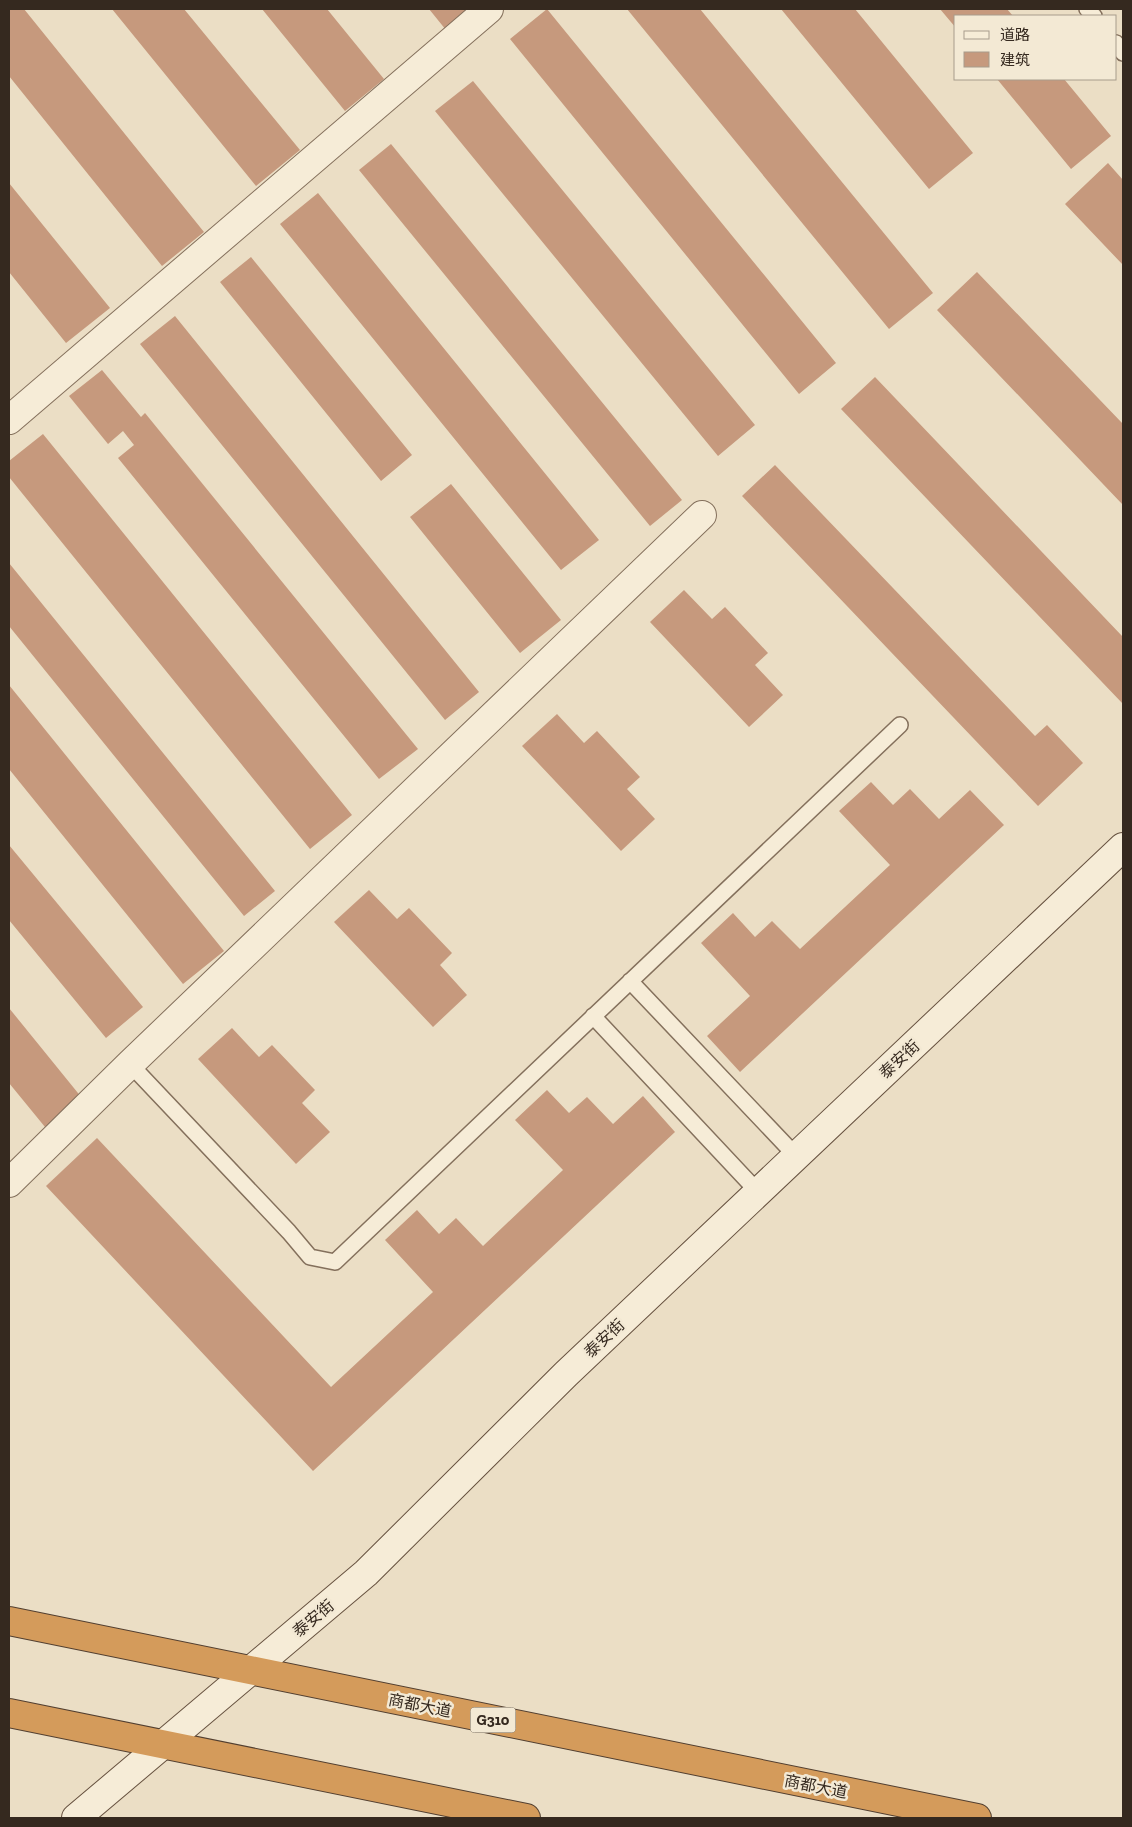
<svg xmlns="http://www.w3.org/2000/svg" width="1132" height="1827" font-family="'Zilla Slab','Noto Sans SC',serif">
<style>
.building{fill:#c6997d}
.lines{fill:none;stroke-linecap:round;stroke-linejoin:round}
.lane-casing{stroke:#84705c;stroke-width:18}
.street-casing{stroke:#84705c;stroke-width:30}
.secondary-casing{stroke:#66513f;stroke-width:30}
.highway-casing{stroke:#523f30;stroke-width:30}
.lane{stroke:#f6ecd7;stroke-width:15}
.street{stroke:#f6ecd7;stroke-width:28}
.secondary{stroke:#f6ecd7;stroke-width:28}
.highway{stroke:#d49b5b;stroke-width:28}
.labels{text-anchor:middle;stroke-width:5;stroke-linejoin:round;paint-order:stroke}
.shield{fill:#f3e9d4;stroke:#6e6355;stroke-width:1}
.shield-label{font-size:15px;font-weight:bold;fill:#35291f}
.street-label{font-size:16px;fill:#35291f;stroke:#f3e9d4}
</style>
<rect width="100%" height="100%" fill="#ebdec5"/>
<path class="building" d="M9 9H24L204 232 162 266 9 76Z
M112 9H184L300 150 256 186Z
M262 9H327L384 79 345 111Z
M429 9H471L446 30Z
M547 9 836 363 799 394 510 39Z
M627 9H700L933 293 889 329Z
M781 9H855L973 153 929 189Z
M940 9H1007L1013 16H956V28Z
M997 79H1064L1111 136 1071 169Z
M473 81 755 425 718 456 435 111Z
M391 144 682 500 650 526 359 170Z
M1108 163 1123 180V265L1065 204Z
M9 183 110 308 66 343 9 272Z
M318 193 599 540 561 570 280 224Z
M251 257 412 455 381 481 220 282Z
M977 272 1123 424V505L937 310Z
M175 316 479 692 445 720 140 344Z
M102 370 141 417 145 413 418 749 379 779 118 458 134 445 123 431 108 444 69 396Z
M875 377 1123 637V704L841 409Z
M43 434 352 815 310 849 9 477V461Z
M775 465 1035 736 1047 725 1083 763 1038 806 742 496Z
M451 484 561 620 520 653 410 517Z
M9 563 275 891 244 916 9 626Z
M684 590 712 619 725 607 768 653 755 665 783 695 749 727 650 622Z
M9 685 224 951 183 984 9 769Z
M557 714 584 743 597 731 640 777 627 789 655 819 621 851 522 746Z
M871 782 893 805 910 789 939 819 970 790 1004 825 740 1072 707 1036 750 996 701 943 733 913 755 937 772 921 800 949 890 865 839 811Z
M9 845 143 1007 106 1038 9 920Z
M369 890 397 919 409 908 452 953 440 965 467 995 433 1027 334 922Z
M9 1008 82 1098 45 1127 9 1083Z
M232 1028 259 1057 272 1045 315 1090 302 1103 330 1132 296 1164 198 1059Z
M547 1090 569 1113 587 1097 613 1124 643 1096 675 1132 313 1471 46 1186 97 1138 331 1387 433 1292 385 1240 417 1210 439 1234 456 1218 483 1246 563 1170 515 1120Z"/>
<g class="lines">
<defs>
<path id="lane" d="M1087 9 1094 16
M1116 43 1123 53
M630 981 796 1156
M593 1016 758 1192
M130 1064 289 1232 310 1257 335 1262 900 725"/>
<path id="street" d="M9 420 489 9
M9 1183 130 1064 702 515"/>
<path id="secondary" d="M76 1818 366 1573 566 1374 1123 847"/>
<path id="highway" d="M9 1621 977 1818
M9 1713 526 1818"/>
</defs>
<use href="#lane" class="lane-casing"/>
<use href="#street" class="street-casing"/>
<use href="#secondary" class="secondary-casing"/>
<use href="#highway" class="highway-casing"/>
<use href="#lane" class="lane"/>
<use href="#street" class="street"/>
<use href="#secondary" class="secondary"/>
<use href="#highway" class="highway"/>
</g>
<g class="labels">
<rect class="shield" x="470.5" y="1707.5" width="45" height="25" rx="4"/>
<g class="shield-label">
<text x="493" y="1725">G310</text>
</g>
<g class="street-label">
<text transform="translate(899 1059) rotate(-43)" y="6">泰安街</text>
<text transform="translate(604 1338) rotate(-43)" y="6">泰安街</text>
<text transform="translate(313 1618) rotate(-40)" y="6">泰安街</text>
<text transform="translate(420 1705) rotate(11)" y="6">商都大道</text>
<text transform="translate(816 1786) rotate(11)" y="6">商都大道</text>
</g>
</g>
<rect width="1132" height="1827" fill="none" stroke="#35291f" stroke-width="20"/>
<rect x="954" y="15" width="162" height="65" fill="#f3e9d4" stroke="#a79c8c"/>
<rect x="964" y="31" width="25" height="8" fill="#f6ecd7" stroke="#a79c8c"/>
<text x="1000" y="40" font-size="15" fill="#35291f">道路</text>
<rect x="964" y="52" width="25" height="15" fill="#c6997d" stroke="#a79c8c"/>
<text x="1000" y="65" font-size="15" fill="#35291f">建筑</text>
</svg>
